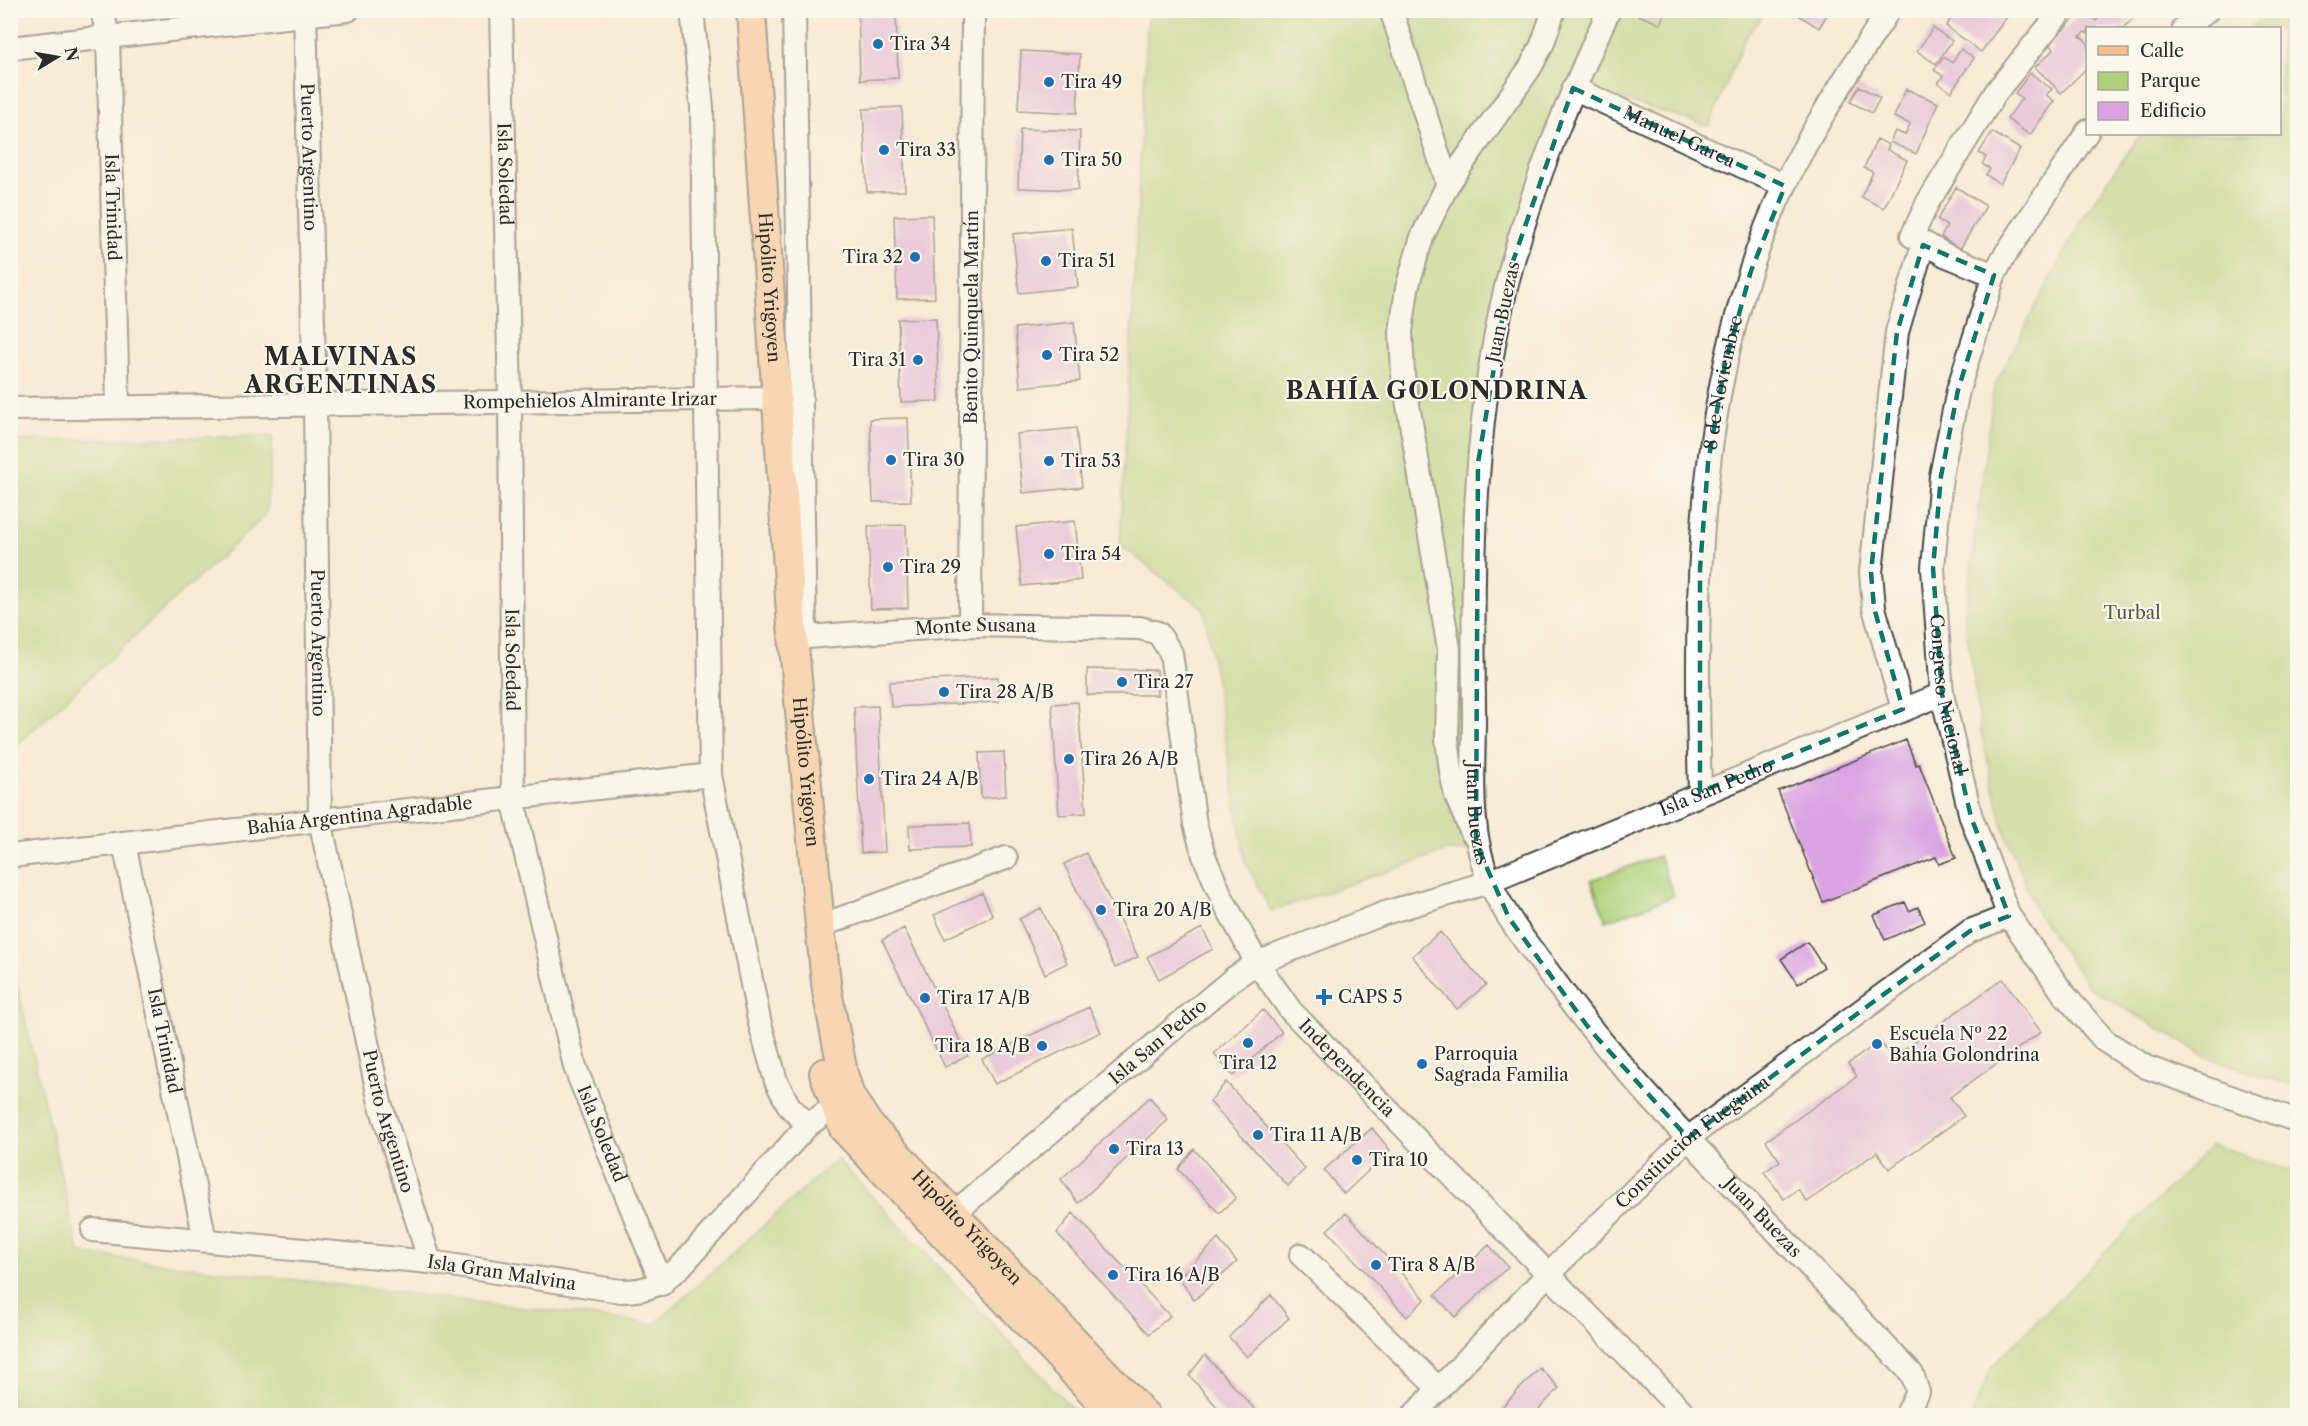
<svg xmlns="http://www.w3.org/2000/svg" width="2308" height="1426" font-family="'Libre Caslon Text',serif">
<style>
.green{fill:#add079;stroke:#6c7e52;stroke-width:1.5}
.building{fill:#d9a2e2}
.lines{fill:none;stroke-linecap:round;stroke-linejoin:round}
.minor-casing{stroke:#4a4845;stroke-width:26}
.major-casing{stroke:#4a4845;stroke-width:32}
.minor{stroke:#fff;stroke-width:22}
.major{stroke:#f8bd89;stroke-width:28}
.marked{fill:none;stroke:#0f766e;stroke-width:4.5;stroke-dasharray:12 8;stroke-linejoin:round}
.poi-dot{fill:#1f6fb2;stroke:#fbf7ec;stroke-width:2}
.labels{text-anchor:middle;stroke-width:4.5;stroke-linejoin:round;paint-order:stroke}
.poi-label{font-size:18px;fill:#2b2b2b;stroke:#fbf7ec;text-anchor:start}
.street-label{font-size:18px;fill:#2b2b2b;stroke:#fbf7ec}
.park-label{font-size:18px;fill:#525d42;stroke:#fbf7ec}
.district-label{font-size:24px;font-weight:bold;letter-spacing:1.5px;fill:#2b2b2b;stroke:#fbf7ec}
</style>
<rect width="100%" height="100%" fill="#fbf7ec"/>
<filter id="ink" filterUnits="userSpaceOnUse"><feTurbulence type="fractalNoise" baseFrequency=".0167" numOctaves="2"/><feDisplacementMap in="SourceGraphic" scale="12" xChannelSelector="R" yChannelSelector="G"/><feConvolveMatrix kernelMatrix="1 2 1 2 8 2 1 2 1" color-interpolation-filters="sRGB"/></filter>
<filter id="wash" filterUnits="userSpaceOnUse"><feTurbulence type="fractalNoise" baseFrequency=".008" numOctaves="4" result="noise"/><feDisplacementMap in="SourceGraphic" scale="24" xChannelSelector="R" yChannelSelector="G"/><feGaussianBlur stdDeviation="1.35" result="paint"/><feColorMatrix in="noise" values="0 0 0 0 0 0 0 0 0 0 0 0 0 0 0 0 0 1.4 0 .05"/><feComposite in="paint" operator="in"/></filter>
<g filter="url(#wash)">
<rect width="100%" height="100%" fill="#f7ebd6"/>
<path class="green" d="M2272 10 2298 11 2297 1087 2207 1057 2089 987 2037 913 2003 827 1981 732 1965 618 1994 387 2083 216 2141 134H2280V28H2250Z
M1148 11H1767L1745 38 1709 126 1572 84 1509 266 1475 462 1484 851H1447L1271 911 1245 861 1204 609 1120 545Z
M273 436 266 515 11 750V441Z
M1659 856 1674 896 1606 921 1591 880Z
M10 954 79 1253 655 1324 837 1159 1078 1415H11Z
M2212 1145 2297 1173V1415H1972L1992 1366Z"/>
<g id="blocks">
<path class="building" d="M858 10H896L898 78 860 80Z
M1640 10H1666L1660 24 1638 15Z
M1797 10H1830L1819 28 1795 13Z
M1957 10H1972L1977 14 1980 10H2012L1981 52 1946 26Z
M2083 10 2096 21 2107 10H2142L2123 28H2088V34L2085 32 2080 36 2088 43V67L2061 93 2035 67 2054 49 2049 44Z
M1933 28 1952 41 1936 64 1917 51Z
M1961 49 1974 58 1951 92 1938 83 1943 76 1934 70 1944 57 1952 63Z
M1021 51 1080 54 1077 113 1018 110Z
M2030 73 2052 89 2046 95 2054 101 2030 135 2007 119 2022 98 2015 93Z
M1859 86 1880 98 1872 113 1850 102Z
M1906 89 1938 103 1916 154 1890 142 1895 131 1905 135 1910 124 1894 117Z
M902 107 905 191 867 192 863 109Z
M1020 129 1080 131 1078 190 1018 188Z
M1992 132 2020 149 2000 184 1986 175 1990 169 1982 164 1986 157 1979 153Z
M1877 139 1889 145 1887 150 1907 160 1884 208 1861 197 1873 172 1864 168Z
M1956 187 1986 206 1960 249 1941 237 1947 226 1937 220Z
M932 215 935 298 897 299 894 216Z
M1072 228 1078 287 1019 293 1013 234Z
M936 318 939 401 901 402 898 319Z
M1074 322 1080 381 1020 387 1015 328Z
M908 418 911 501 873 502 870 419Z
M1076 428 1082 487 1023 493 1017 434Z
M1075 521 1081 580 1022 586 1016 527Z
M906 525 908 608 871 609 868 526Z
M1087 669 1157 670V695H1087Z
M998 677 999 702 891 707 889 682Z
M1078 702 1086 813 1059 815 1052 704Z
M878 706 885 852 861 853 854 707Z
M1906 740 1916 765 1919 764 1956 858 1939 864 1936 857 1823 902 1778 791Z
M1004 752 1006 796 981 798 979 753Z
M970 823 971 847 910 849 909 825Z
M1086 853 1138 957 1115 968 1064 864Z
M982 893 993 916 945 939 934 915Z
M1905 902 1909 911 1918 907 1925 922 1885 940 1874 915Z
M1041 908 1067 963 1045 974 1019 919Z
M904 928 968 1056 945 1067 882 940Z
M1202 928 1213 949 1159 979 1147 957Z
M1440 932 1486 985 1457 1009 1412 956Z
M1807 942 1824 967 1798 984 1781 959Z
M2003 979 2041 1032 1950 1097 1964 1116 1889 1169 1877 1152 1807 1202 1798 1189 1784 1199 1764 1172 1780 1161 1766 1141 1857 1076 1848 1064 1880 1041 1892 1058Z
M1089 1007 1101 1032 995 1084 982 1059Z
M1263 1010 1282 1032 1233 1076 1214 1054Z
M1226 1082 1305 1169 1288 1186 1210 1102Z
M1150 1097 1168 1120 1078 1203 1061 1179Z
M1372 1128 1390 1150 1344 1194 1324 1170Z
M1194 1149 1236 1198 1219 1213 1178 1169Z
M1073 1213 1170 1316 1149 1334 1057 1233Z
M1346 1213 1425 1299 1407 1317 1327 1230Z
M1218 1239 1237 1262 1194 1300 1179 1277Z
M1489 1245 1508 1267 1455 1317 1435 1295Z
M1271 1295 1289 1318 1247 1357 1229 1337Z
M1205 1355 1261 1416H1225L1189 1375Z
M1540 1368 1559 1388 1532 1416H1506L1500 1409Z"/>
</g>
</g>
<g filter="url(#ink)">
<use href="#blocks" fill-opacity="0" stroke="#4a4845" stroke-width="1.5"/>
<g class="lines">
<defs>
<g id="minor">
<path id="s1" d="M102 10 108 36 118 405"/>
<path id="s2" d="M305 10 315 403 320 820 380 1103 430 1262"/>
<path id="s3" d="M501 10 510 400 513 799 575 1067 662 1284"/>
<path d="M692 10 702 107 711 775 759 1020 776 1081 789 1106 808 1125"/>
<path d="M794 10 805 630"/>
<path d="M1391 10 1448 184"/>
<path id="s4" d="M1609 10C1571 93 1536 176 1512 264 1473 406 1472 558 1474 704 1475 761 1466 827 1489 880 1505 918 1533 951 1557 984 1610 1057 1673 1123 1735 1188 1794 1250 1853 1312 1912 1374L1918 1392 1906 1416"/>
<path d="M2184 28 2208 10"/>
<path d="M10 48 348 10"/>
<path id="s5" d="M1573 88 1785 186"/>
<path id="s6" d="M2088 131 2003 258 1994 275 1958 390 1941 476 1933 568 1942 694 1971 817 2009 916 2063 993 2105 1041 2146 1067 2298 1121"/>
<path d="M1994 275 1945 255 1912 236 1928 202 1996 92 2062 10"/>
<path id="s7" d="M10 409 776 398"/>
<path id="s8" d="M970 625 973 10"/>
<path id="s9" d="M793 638 970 625 1140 628 1158 633 1171 653 1195 824 1204 856 1222 898 1257 963 1291 1011 1687 1416"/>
<path d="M1903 709 1874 608 1871 572 1897 332 1923 245"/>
<path id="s10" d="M1700 792C1694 589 1696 373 1784 186 1814 125 1852 67 1889 10"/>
<path d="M1472 833 1456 796 1451 771 1447 739 1449 649 1403 375 1401 332 1407 288 1422 237 1448 184 1530 68 1542 45 1554 10"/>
<path id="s11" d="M124 843 205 1240"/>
<path id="s12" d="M10 856 711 775"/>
<path d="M820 926 1006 858"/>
<path id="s13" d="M954 1213 1234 978 1257 963 1385 913 1489 882 1942 694"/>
<path id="s14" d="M93 1230 430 1262 621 1291C651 1291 661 1284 682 1265L808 1125 834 1107"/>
<path d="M1301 1255 1439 1389"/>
<path id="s15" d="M1413 1416 1548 1274 1688 1138 1970 931 2009 916"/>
</g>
<g id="major">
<path id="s16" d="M751 10 791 614 820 926 827 991 843 1073 850 1096 869 1125 1146 1416"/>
<path d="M824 1073 844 1129 1115 1416"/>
</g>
</defs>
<use href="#minor" class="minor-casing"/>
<use href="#major" class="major-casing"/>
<use href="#minor" class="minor"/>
<use href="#major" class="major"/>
</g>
</g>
<path d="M0 0H2308V1426H0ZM1573 88 1785 186 1751 271 1725 364 1708 463 1700 569V792L1903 709 1874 608 1871 572 1897 332 1923 245 1994 275 1958 390 1941 476 1933 568 1942 694 1971 817 2009 916 1970 931 1688 1138 1591 1031 1509 918 1476 843 1478 463 1511 267Z" fill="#f7ebd6" fill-opacity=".55" fill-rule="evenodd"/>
<path class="marked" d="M1573 88 1785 186 1751 271 1725 364 1708 463 1700 569V792L1903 709 1874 608 1871 572 1897 332 1923 245 1994 275 1958 390 1941 476 1933 568 1942 694 1971 817 2009 916 1970 931 1688 1138 1591 1031 1509 918 1476 843 1478 463 1511 267Z"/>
<g class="poi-dot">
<circle cx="878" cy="44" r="6"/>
<circle cx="1049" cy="82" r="6"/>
<circle cx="884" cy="150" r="6"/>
<circle cx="1049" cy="160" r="6"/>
<circle cx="915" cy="257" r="6"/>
<circle cx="1046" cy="261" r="6"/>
<circle cx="1047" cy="355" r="6"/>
<circle cx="918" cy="360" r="6"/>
<circle cx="891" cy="460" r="6"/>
<circle cx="1049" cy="461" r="6"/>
<circle cx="1049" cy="554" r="6"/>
<circle cx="888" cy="567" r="6"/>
<circle cx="1122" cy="682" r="6"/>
<circle cx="944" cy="692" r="6"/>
<circle cx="1069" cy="759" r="6"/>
<circle cx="869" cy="779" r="6"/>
<circle cx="1101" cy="910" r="6"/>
<path d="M1321 988h6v6h6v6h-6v6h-6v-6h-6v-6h6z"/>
<circle cx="925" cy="998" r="6"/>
<circle cx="1248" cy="1043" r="6"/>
<circle cx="1877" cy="1044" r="6"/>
<circle cx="1042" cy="1046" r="6"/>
<circle cx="1422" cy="1064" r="6"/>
<circle cx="1258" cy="1135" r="6"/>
<circle cx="1114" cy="1149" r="6"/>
<circle cx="1357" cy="1160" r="6"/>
<circle cx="1376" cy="1265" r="6"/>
<circle cx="1113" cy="1275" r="6"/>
</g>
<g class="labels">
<g class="poi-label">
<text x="890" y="50">Tira 34</text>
<text x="1061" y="88">Tira 49</text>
<text x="896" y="156">Tira 33</text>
<text x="1061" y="166">Tira 50</text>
<text x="903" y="263" text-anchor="end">Tira 32</text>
<text x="1058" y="267">Tira 51</text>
<text x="1059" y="361">Tira 52</text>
<text x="906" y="366" text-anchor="end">Tira 31</text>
<text x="903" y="466">Tira 30</text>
<text x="1061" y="467">Tira 53</text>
<text x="1061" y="560">Tira 54</text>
<text x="900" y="573">Tira 29</text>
<text x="1134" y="688">Tira 27</text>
<text x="956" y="698">Tira 28 A/B</text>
<text x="1081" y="765">Tira 26 A/B</text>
<text x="881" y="785">Tira 24 A/B</text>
<text x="1113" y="916">Tira 20 A/B</text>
<text x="1338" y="1003">CAPS 5</text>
<text x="937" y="1004">Tira 17 A/B</text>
<text x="1889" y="1040">Escuela Nº 22<tspan x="1889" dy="21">Bahía Golondrina</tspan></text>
<text x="1030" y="1052" text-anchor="end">Tira 18 A/B</text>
<text x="1434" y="1060">Parroquia<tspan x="1434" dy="21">Sagrada Familia</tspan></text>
<text x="1248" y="1069" text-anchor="middle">Tira 12</text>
<text x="1270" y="1141">Tira 11 A/B</text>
<text x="1126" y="1155">Tira 13</text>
<text x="1369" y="1166">Tira 10</text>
<text x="1388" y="1271">Tira 8 A/B</text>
<text x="1125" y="1281">Tira 16 A/B</text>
</g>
<g class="street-label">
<text dy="6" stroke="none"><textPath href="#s5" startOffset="117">Manuel Garea</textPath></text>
<text dy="6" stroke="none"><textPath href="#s2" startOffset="147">Puerto Argentino</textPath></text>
<text dy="6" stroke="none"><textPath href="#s3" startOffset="164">Isla Soledad</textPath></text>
<text dy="6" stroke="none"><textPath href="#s1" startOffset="198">Isla Trinidad</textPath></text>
<text dy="6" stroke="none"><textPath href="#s16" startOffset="278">Hipólito Yrigoyen</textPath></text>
<text transform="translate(1503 312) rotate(-78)" y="6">Juan Buezas</text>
<text dy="6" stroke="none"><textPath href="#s8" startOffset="308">Benito Quinquela Martín</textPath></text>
<text dy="6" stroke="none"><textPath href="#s10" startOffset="411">8 de Noviembre</textPath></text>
<text dy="6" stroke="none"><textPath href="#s7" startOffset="580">Rompehielos Almirante Irizar</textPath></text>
<text dy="6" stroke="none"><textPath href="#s9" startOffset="183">Monte Susana</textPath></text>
<text dy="6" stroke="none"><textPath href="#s2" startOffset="633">Puerto Argentino</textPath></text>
<text dy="6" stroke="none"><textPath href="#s3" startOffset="650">Isla Soledad</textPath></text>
<text dy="6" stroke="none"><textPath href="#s6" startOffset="600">Congreso Nacional</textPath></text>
<text dy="6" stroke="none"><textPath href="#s16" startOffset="764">Hipólito Yrigoyen</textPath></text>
<text dy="6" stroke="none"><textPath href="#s13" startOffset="885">Isla San Pedro</textPath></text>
<text dy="6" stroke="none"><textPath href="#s4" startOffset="825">Juan Buezas</textPath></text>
<text dy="6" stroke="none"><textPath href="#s12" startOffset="352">Bahía Argentina Agradable</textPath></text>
<text dy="6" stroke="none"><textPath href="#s11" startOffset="202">Isla Trinidad</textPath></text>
<text dy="6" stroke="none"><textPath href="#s13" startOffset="266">Isla San Pedro</textPath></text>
<text dy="6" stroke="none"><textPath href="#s9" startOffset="854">Independencia</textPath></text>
<text dy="6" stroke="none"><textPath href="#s2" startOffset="1119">Puerto Argentino</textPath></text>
<text dy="6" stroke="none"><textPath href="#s3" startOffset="1136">Isla Soledad</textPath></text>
<text dy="6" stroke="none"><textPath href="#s15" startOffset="392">Constitución Fueguina</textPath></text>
<text dy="6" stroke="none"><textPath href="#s4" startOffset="1329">Juan Buezas</textPath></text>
<text dy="6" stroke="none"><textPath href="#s16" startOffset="1268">Hipólito Yrigoyen</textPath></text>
<text dy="6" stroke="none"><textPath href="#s14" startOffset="411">Isla Gran Malvina</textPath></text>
</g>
<g class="park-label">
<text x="2132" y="619">Turbal</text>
</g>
<g class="district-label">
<text x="341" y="365">MALVINAS<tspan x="341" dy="28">ARGENTINAS</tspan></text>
<text x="1437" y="399">BAHÍA GOLONDRINA</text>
</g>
</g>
<rect width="2308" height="1426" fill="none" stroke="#fbf7ec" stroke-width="36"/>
<rect x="2086" y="27" width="195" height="108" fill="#fbf7ec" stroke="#a8a59f" stroke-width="1.5"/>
<rect x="2098" y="46" width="30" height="9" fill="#f8bd89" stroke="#a8a59f" stroke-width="1.5"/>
<text x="2140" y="57" font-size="18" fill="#2b2b2b">Calle</text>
<rect x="2098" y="72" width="30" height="18" fill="#add079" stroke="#a8a59f" stroke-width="1.5"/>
<text x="2140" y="87" font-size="18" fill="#2b2b2b">Parque</text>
<rect x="2098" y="102" width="30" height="18" fill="#d9a2e2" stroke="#a8a59f" stroke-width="1.5"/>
<text x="2140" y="117" font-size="18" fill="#2b2b2b">Edificio</text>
<g transform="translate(57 57) rotate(79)" stroke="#fbf7ec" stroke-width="4.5" paint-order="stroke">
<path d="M0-4.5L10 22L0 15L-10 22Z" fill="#2b2b2b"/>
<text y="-9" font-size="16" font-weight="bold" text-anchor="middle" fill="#2b2b2b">N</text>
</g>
</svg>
